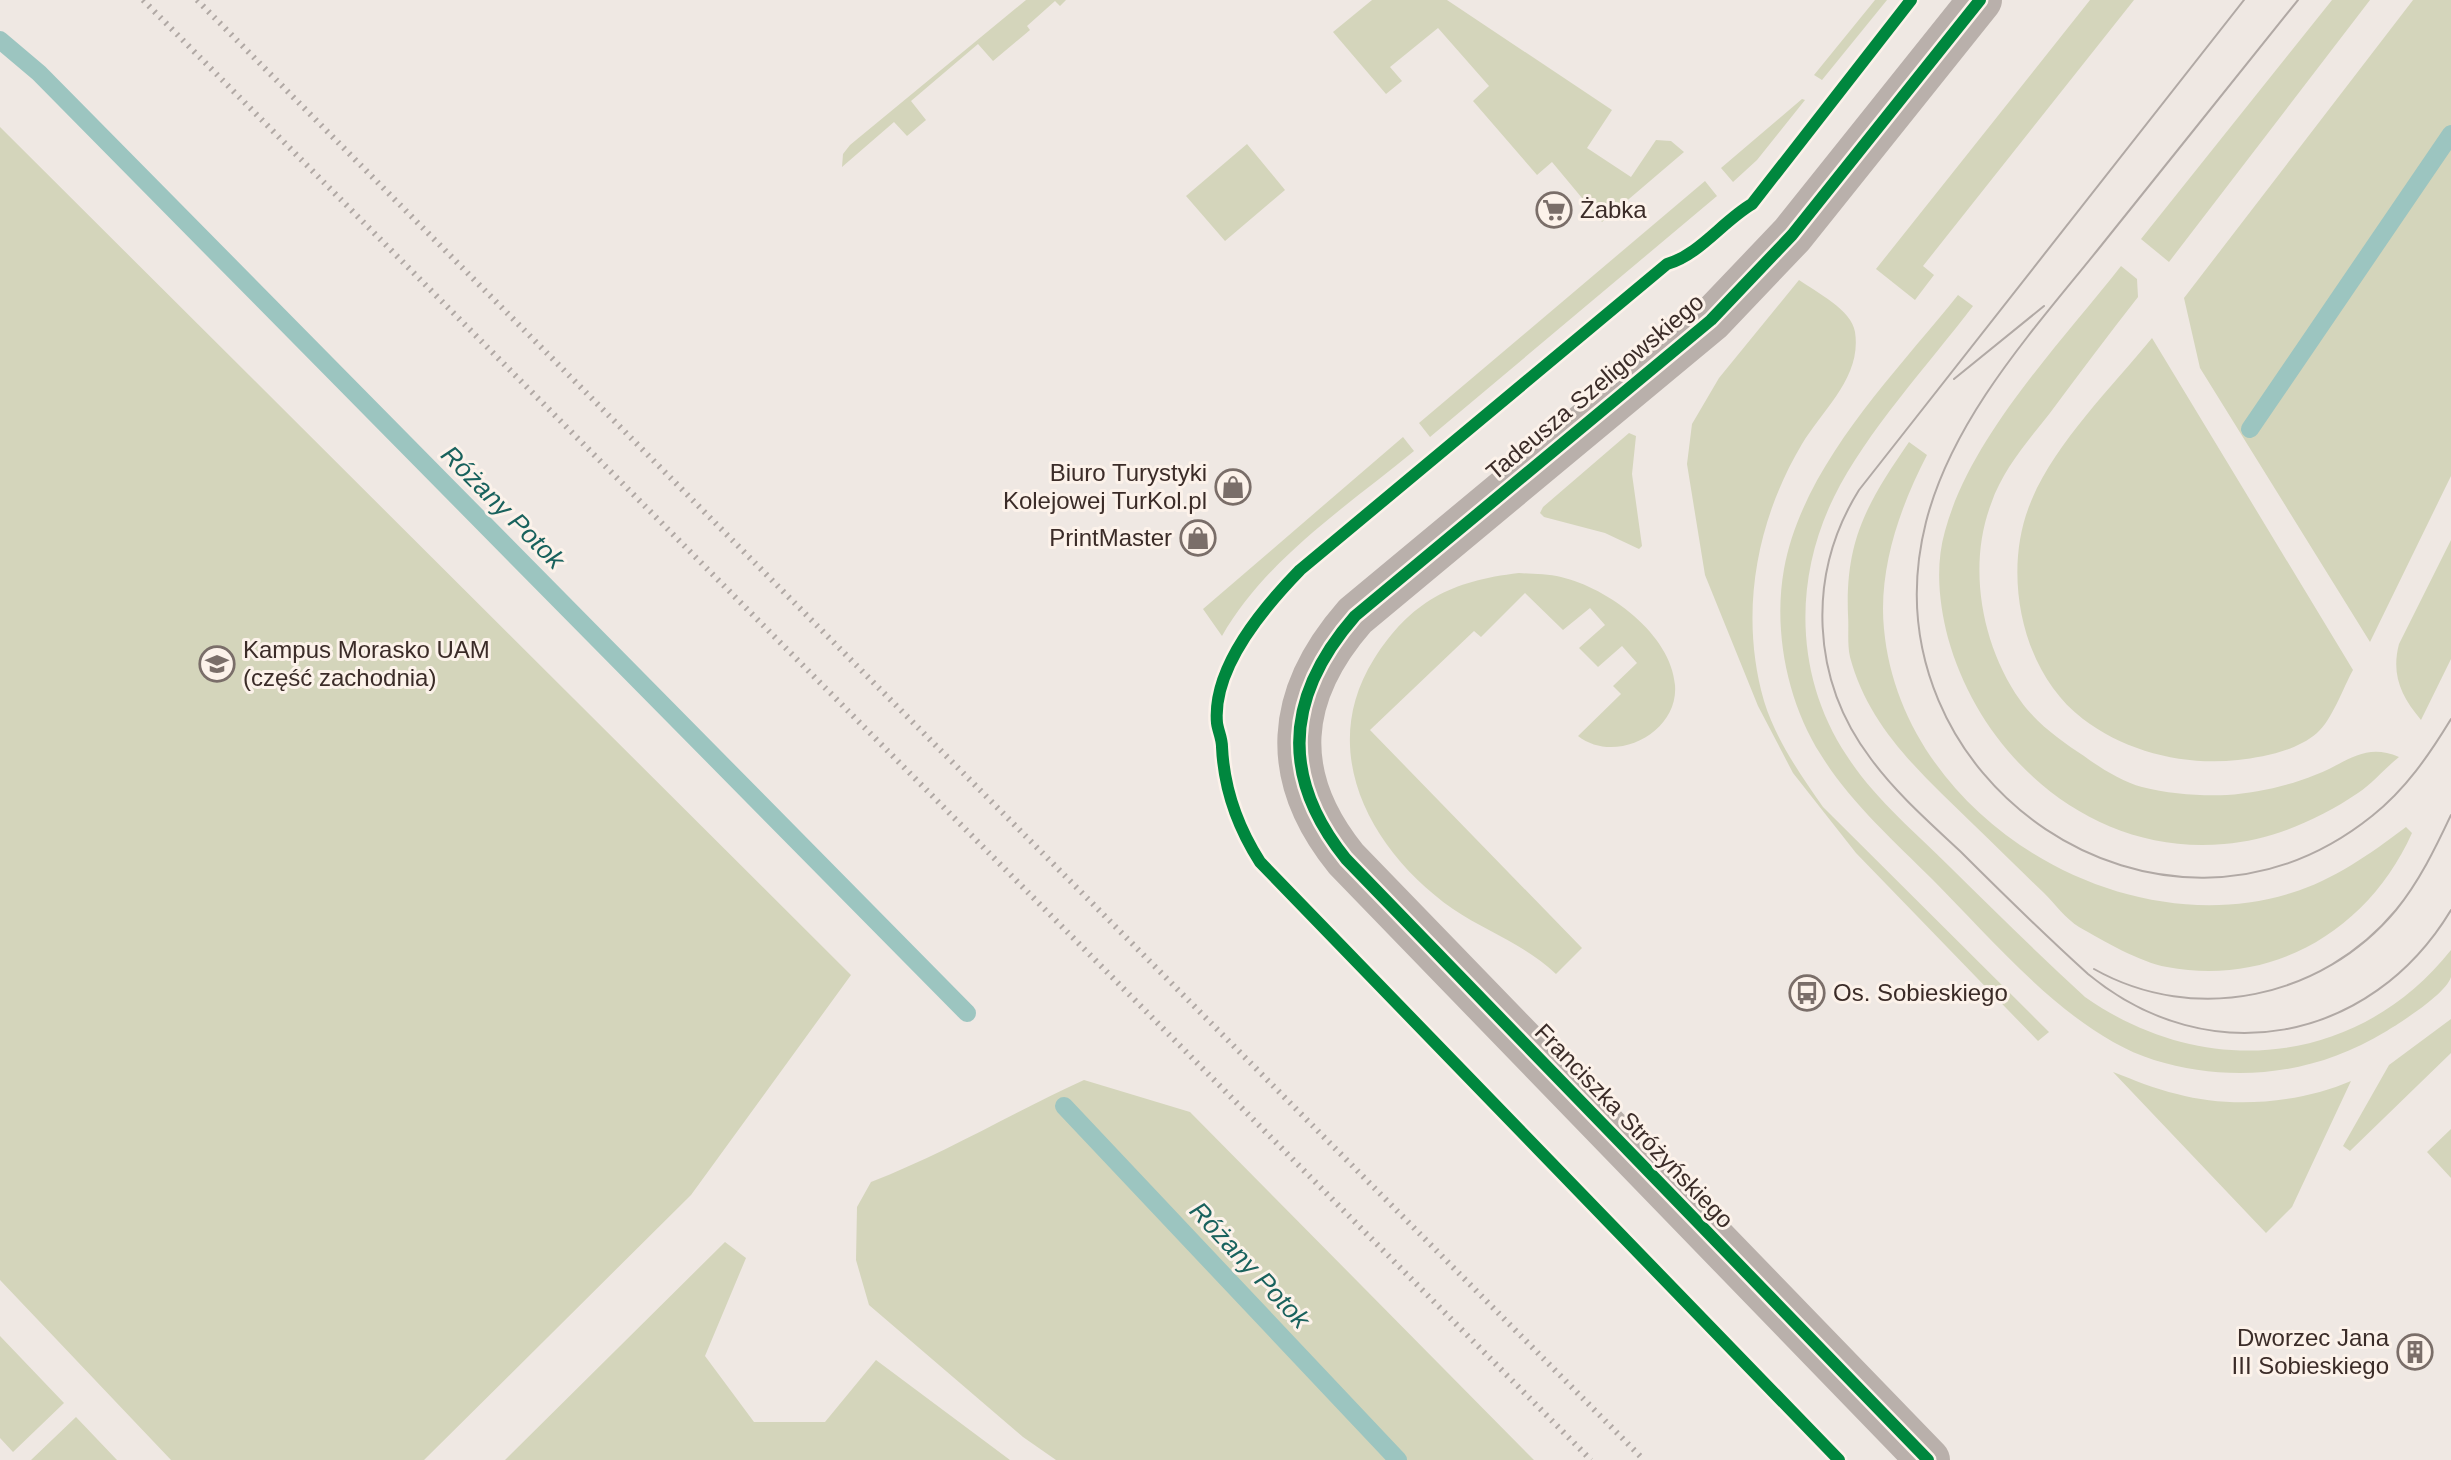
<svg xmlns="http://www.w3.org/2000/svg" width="2451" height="1460" font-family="Helvetica,sans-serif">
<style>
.green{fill:#d4d5bb}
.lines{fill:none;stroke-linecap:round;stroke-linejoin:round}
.stream{stroke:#9cc5c0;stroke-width:18}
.secondary{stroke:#b9b0ab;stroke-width:44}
.tram{stroke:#b1a9a5;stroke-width:2}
.rail{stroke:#b1a9a5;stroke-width:6;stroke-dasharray:2 6;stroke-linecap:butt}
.cycleway-casing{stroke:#fcf2ea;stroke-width:17}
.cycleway{stroke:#00873e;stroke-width:12}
.labels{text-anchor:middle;stroke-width:6;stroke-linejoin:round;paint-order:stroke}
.poi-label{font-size:24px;fill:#3b2c28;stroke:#fcf2ea;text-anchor:start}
.street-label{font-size:24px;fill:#3b2c28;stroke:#fcf2ea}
.water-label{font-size:26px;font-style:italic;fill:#19625d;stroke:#fcf2ea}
</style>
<rect width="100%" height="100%" fill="#efe8e3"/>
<path class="green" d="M1026 0H1066L1060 6 1055 1 1027 26 1030 30 993 61 978 44 911 101 926 120 907 136 894 122 842 167 843 154 850 145Z
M1372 0H1447L1612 110 1587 148 1631 177 1656 140 1671 141 1684 152 1602 222 1552 162 1537 175 1473 101 1489 86 1438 28 1390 67 1402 81 1386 94 1333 32Z
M1875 0H1887L1822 80 1814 75Z
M2090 0H2134L1923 266 1934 275 1915 300 1876 269Z
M2332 0H2370L2169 262 2141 239Z
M2413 0H2451V476L2370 642 2200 368 2184 298Z
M1802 99 1805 100 1757 160 1733 182 1721 168Z
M0 127 851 975 691 1195 424 1460H171L0 1280Z
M1247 144 1285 190 1225 241 1186 196Z
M1705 181 1717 196 1430 437 1419 423Z
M2121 266 2137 279 2138 297C2108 335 2079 374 2050 413 2028 441 2003 469 1991 504 1967 567 1982 646 2020 700 2036 723 2061 741 2084 756 2100 768 2123 782 2142 787 2169 794 2199 796 2227 795 2256 793 2288 786 2315 775 2347 763 2364 742 2399 757 2385 768 2373 783 2358 793 2318 820 2272 840 2224 844 2094 856 1982 760 1948 638 1939 603 1935 566 1945 531 1971 435 2061 343 2121 266Z
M1799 280C1816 292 1852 310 1855 332 1862 377 1823 409 1802 444 1756 521 1739 614 1764 701 1776 740 1800 774 1823 807L2049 1032 2038 1041 1856 853 1793 773 1758 706 1705 575 1687 464 1692 424 1719 378Z
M1958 295 1973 306C1929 364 1866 432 1834 497 1793 580 1795 678 1847 756 1874 798 1915 832 1950 867 1995 911 2039 955 2085 997 2205 1081 2358 1067 2451 950 2451 958 2451 970 2451 977 2446 994 2400 1023 2385 1032 2314 1075 2233 1084 2154 1060 2069 1033 1994 941 1932 879 1894 841 1850 802 1821 755 1787 702 1773 630 1784 569 1803 465 1894 375 1958 295Z
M2152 338 2353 670C2343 688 2332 720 2317 733 2296 751 2264 757 2238 760 2185 766 2126 752 2083 719 2021 672 2002 573 2030 504 2053 445 2112 387 2152 338Z
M1629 433 1636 436 1632 474 1642 546 1639 549 1605 533 1544 517 1540 513 1543 507Z
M1403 437 1414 451C1346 507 1266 559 1222 636L1203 609Z
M1909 442 1927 455C1900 507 1878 569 1884 629 1901 814 2117 947 2291 893 2334 880 2370 854 2406 827L2412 833C2369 929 2274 987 2167 967 2139 962 2104 941 2079 927 2066 919 2055 904 2044 893 2021 871 1998 848 1974 825 1924 776 1869 729 1850 657 1847 644 1849 628 1848 615 1845 539 1868 502 1909 442Z
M2451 540V659L2421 720C2401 696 2391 675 2399 644Z
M1519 573C1532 574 1548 574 1561 577 1608 588 1671 634 1675 685 1679 733 1615 765 1578 736L1621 694 1613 686 1637 663 1622 646 1598 667 1579 648 1605 625 1590 608 1563 630 1525 593 1481 637 1474 631 1370 730 1582 948 1556 974C1526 945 1487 932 1453 909 1373 853 1315 753 1374 659 1411 601 1451 581 1519 573Z
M2451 1019V1053L2350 1151 2343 1146 2389 1065Z
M2113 1072C2134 1080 2155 1089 2177 1094 2232 1109 2300 1103 2351 1081L2292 1207 2266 1233Z
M1084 1080 1190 1112 1534 1460H1056L1023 1437 869 1305 856 1260 857 1207 871 1182C944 1154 1012 1113 1084 1080Z
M2451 1129V1178L2427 1152Z
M725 1242 746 1258 705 1356 754 1422H825L876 1360 1010 1460H505Z
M0 1336 64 1403 13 1452 0 1438Z
M76 1417 117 1460H31Z"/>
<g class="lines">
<path class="stream" d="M0 40 39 73 967 1013
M2250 429 2451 134
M1064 1106 1398 1460"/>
<path class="secondary" d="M1928 1460 1346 859C1279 776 1286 695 1355 616L1711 320 1792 235 1980 0"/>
<path class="tram" d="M2244 0 1859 490C1806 575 1811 680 1871 759 1896 793 1929 822 1960 851 2002 893 2044 934 2088 974 2209 1074 2371 1043 2451 910
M2298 0C2234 79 2172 158 2108 237 2040 323 1954 413 1926 522 1861 780 2161 985 2372 816 2406 789 2429 755 2451 719
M1954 379 2044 306
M2094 969C2195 1026 2323 998 2396 910 2419 882 2436 847 2451 815"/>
<path class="rail" d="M143 0 1591 1460
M197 0 1644 1460"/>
<defs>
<path id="cycleway" d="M1839 1460 1260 862C1237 826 1224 790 1222 747 1222 738 1218 731 1217 723 1212 667 1265 606 1300 570L1667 264C1699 255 1723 221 1752 204L1911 0
M1928 1460 1346 859C1279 776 1286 695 1355 616L1711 320 1792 235 1980 0"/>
</defs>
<use href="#cycleway" class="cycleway-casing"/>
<use href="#cycleway" class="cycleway"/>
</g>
<defs>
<symbol id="supermarket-ring" viewBox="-11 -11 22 22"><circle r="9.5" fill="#fcf2ea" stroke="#7a6e69" stroke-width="1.5"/><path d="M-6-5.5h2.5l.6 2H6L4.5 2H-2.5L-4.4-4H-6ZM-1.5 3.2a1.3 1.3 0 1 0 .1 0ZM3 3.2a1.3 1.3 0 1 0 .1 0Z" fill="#7a6e69"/></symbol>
<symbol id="shop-ring" viewBox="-11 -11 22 22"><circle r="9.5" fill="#fcf2ea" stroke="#7a6e69" stroke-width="1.5"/><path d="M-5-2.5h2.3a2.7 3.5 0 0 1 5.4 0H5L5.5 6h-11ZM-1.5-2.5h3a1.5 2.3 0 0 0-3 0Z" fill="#7a6e69"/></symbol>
<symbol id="university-ring" viewBox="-11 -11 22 22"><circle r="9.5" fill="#fcf2ea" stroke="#7a6e69" stroke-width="1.5"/><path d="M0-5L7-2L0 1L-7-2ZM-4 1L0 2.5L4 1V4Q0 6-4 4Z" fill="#7a6e69"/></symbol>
<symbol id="bus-ring" viewBox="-11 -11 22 22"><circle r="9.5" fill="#fcf2ea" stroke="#7a6e69" stroke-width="1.5"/><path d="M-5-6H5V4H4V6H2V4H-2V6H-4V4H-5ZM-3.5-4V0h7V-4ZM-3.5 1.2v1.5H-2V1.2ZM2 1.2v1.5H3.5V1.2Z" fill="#7a6e69"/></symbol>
<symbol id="building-ring" viewBox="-11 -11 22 22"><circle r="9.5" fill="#fcf2ea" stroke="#7a6e69" stroke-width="1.5"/><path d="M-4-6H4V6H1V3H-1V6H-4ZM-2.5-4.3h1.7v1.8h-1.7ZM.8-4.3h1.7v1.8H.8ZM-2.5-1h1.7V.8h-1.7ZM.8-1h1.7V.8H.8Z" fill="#7a6e69"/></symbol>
</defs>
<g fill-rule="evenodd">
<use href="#supermarket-ring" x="1534" y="190" width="40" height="40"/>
<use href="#shop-ring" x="1213" y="467" width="40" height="40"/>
<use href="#shop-ring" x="1178" y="518" width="40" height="40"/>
<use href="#university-ring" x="197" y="644" width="40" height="40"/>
<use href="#bus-ring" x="1787" y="973" width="40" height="40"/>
<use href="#building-ring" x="2395" y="1332" width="40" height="40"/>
</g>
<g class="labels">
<g class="poi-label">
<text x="1580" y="218">Żabka</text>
<text x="1207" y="481" text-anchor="end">Biuro Turystyki<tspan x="1207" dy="28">Kolejowej TurKol.pl</tspan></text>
<text x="1172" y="546" text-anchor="end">PrintMaster</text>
<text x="243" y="658">Kampus Morasko UAM<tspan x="243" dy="28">(część zachodnia)</tspan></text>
<text x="1833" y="1001">Os. Sobieskiego</text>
<text x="2389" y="1346" text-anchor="end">Dworzec Jana<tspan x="2389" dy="28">III Sobieskiego</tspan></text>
</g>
<g class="street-label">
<text transform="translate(1595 387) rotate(-40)" y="8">Tadeusza Szeligowskiego</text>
<text transform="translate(1634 1126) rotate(46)" y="8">Franciszka Stróżyńskiego</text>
</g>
<g class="water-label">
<text transform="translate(503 507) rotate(45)" y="9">Różany Potok</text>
<text transform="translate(1250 1265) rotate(47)" y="9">Różany Potok</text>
</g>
</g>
</svg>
